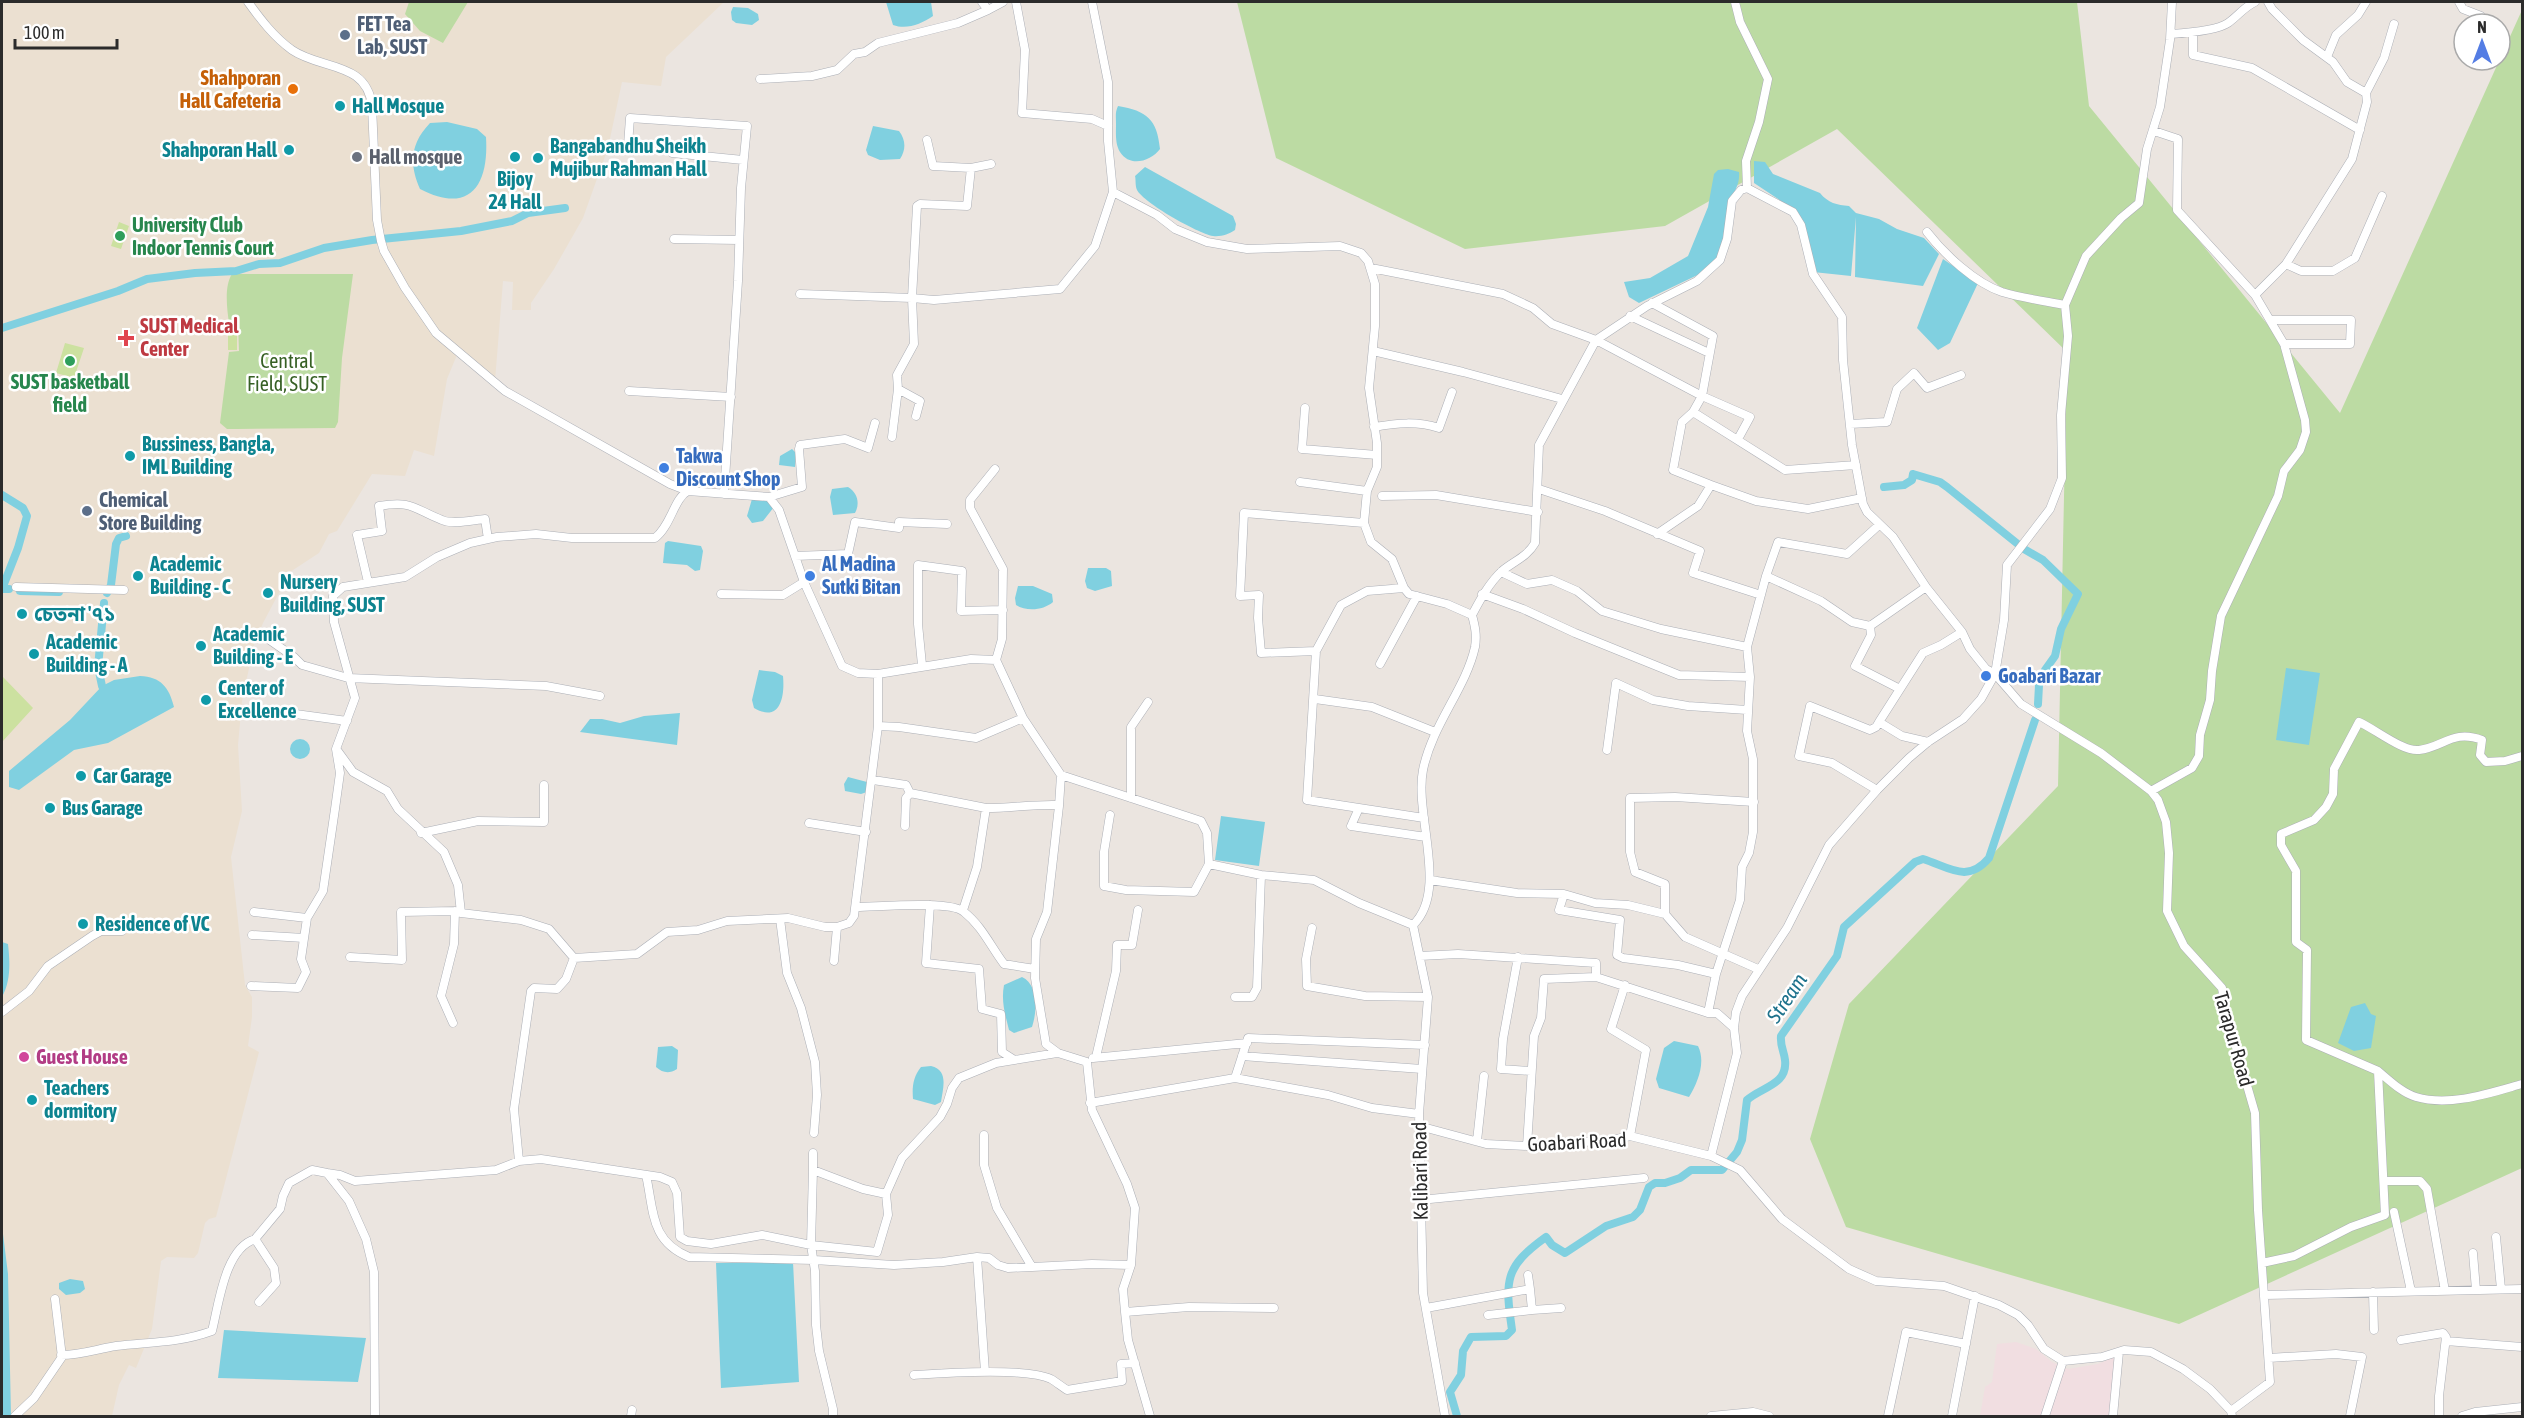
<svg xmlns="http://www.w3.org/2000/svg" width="2524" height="1418" font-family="'Asap Condensed','Noto Sans Bengali',sans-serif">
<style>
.education{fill:#ebe0d1}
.medical{fill:#f1dee1}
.green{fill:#bcdba3}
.pitch{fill:#cce1a0}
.water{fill:#80d0e0}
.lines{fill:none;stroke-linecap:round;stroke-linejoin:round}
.canal{stroke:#80d0e0;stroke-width:8}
.minor-casing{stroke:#acafb6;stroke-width:9}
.minor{stroke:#fff;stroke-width:8}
.service-dot{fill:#5c6f8a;stroke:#fff;stroke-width:2}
.food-dot{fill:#e8710a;stroke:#fff;stroke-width:2}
.culture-dot{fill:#0f9aa8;stroke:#fff;stroke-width:2}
.worship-dot{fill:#6b7280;stroke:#fff;stroke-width:2}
.leisure-dot{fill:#2e9e5b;stroke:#fff;stroke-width:2}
.health-dot{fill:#e0444e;stroke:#fff;stroke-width:2}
.shop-dot{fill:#3f7fe0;stroke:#fff;stroke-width:2}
.hotel-dot{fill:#d1479c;stroke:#fff;stroke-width:2}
.labels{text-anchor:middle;stroke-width:5;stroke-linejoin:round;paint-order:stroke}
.service-label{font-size:20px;font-weight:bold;fill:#4e5e75;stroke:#fff;text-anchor:start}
.food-label{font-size:20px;font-weight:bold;fill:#c56008;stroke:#fff;text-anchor:end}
.culture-label{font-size:20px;font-weight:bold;fill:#0d838f;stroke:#fff;text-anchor:start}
.worship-label{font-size:20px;font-weight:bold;fill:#5b616d;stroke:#fff;text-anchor:start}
.leisure-label{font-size:20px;font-weight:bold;fill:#27864d;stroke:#fff;text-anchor:start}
.health-label{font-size:20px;font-weight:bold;fill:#be3a42;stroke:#fff;text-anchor:start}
.park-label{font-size:20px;fill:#366024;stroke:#fff}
.shop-label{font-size:20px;font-weight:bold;fill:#366cbe;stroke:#fff;text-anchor:start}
.street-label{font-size:20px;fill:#2b2b2b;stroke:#fff}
.hotel-label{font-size:20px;font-weight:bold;fill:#b23c85;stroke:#fff;text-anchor:start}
.water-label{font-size:21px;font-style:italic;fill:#1e728c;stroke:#fff}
</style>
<rect width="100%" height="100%" fill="#ebe5e0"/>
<path class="education" d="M2 2H724L666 57 661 86 622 82 608 148 583 218 554 269 531 303V310H512L513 282 503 281 495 381 459 350 447 379 434 456 414 450 405 476 372 474 337 531 329 534 319 553 290 572 263 623 254 645 242 701 238 745 242 811 231 857 245 985 252 997V1017L248 1046 259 1052 216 1217 209 1219 205 1223 198 1253 194 1258 167 1257 161 1261 152 1329 136 1368 129 1365 119 1385 112 1416H2Z"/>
<path class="medical" d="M2016 1342 2036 1349 2052 1362 2068 1369 2098 1364 2114 1357 2109 1416H1980L1985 1387 1992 1382 1997 1344Z"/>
<path class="green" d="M409 2H468L443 43 420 31 405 14Z
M1237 2H2077L2089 106 2340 413 2522 10V1168L2179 1324 1846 1227 1810 1139 1849 1004 2058 786 2067 352 1837 129 1665 226 1465 249 1276 158Z
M232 274H353L342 358 338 422 335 428 236 429H227L220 423 229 352 239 351 238 323H229C227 309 224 286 232 274Z"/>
<path class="pitch" d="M119 222 129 226 121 249 111 246Z
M228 324H237V350H228Z
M65 343 84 348 74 378 56 373Z
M2 676 33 708 2 742Z"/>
<path class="water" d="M886 2H931L933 16C921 24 907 30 893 25Z
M733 7 748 8 758 14 759 20 752 25 736 23 732 20 731 12Z
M1118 106C1147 111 1157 119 1160 149 1151 161 1130 168 1120 152 1115 144 1116 133 1116 124 1116 117 1115 112 1118 106Z
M447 122 477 129 486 137C489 185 470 215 420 189 409 164 410 144 430 123Z
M873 126 899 131C906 140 906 150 900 159L880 160 868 155 866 150Z
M1754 161 1765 162 1773 174 1820 193C1828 203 1837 205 1849 206L1856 213 1879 219 1897 229 1924 238 1939 254 1923 286 1855 277 1856 217 1851 276 1813 272 1793 209 1754 183Z
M1145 167 1233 216 1236 224 1235 230C1229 234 1221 237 1213 236 1197 233 1144 203 1137 190 1135 186 1136 179 1135 176Z
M1728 169 1739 172C1740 184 1735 189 1732 199 1723 224 1727 249 1708 270L1639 303 1629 297 1624 282 1650 278 1688 256 1708 207 1714 174 1718 170Z
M1943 259 1978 283 1950 343 1938 350 1917 328Z
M792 449 796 453 795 467 779 465 780 456Z
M848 487C858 493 860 504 855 513L833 515 830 497 832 489Z
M752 499H767L774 507 763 521 752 523 747 516Z
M668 541 701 546 703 551 700 570 695 571 687 565 663 563 665 543Z
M1088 568H1106L1111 571 1112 586 1095 591 1087 588 1085 581Z
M1018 586H1033L1052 594 1053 602C1044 610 1027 612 1016 605L1015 598Z
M2286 668 2320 673 2309 745 2276 740Z
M759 670 775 672 783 676C785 697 780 723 754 708L752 700Z
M140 676C161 677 169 687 174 707L108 743 74 750 19 790 9 787V771L70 720 102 686 114 680Z
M680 713 677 745 580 732 590 719H602L620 723 644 716Z
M290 749a10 10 0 1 1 20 0a10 10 0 1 1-20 0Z
M848 777 867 782 870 785 867 792 861 794 845 791 844 784Z
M1221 816 1265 822 1259 866 1215 860Z
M2 942 8 944C10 962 11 981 2 997Z
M1022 977C1039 985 1037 1012 1032 1027L1014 1033 1009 1030C1005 1014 1001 1001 1004 985Z
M2365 1003 2371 1014 2376 1016 2371 1048 2354 1051 2338 1043 2351 1007Z
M1674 1041 1698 1046C1706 1062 1698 1082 1689 1097L1659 1088 1656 1079 1664 1048Z
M672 1046 678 1050 677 1069C669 1074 663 1073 656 1067L658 1047Z
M931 1066C949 1070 943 1088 941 1102L935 1105 913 1099C912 1087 913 1077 921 1067Z
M2 1226 8 1274 11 1416H2Z
M793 1262 799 1382 721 1388 716 1263Z
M70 1279 83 1281 85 1289 80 1293 66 1295 59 1289V1283Z
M224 1330 366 1338 358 1382 218 1378Z"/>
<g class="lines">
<path class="canal" d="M2 328 118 291 147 279 195 273 236 271 259 264 280 263 324 248 372 240 461 231 512 221 528 213 565 208
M1884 487 1904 485 1912 480 1913 474 1940 482 1947 487 2024 549 2043 560 2078 594 2061 629 2055 656 2045 670 2039 685 2038 704
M2 495 23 508 27 516 18 548 2 589H9
M20 591 59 592
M107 593 111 585 116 544 119 538 126 536
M102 686 98 667 104 603
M1457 1416 1450 1392 1461 1375 1463 1351 1471 1337 1506 1336 1512 1330C1505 1281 1504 1267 1546 1237L1552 1245 1565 1253 1606 1226 1633 1217 1640 1210 1649 1187 1655 1183H1665L1680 1178 1691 1170H1722L1737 1152 1742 1140 1747 1100C1761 1087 1788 1085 1785 1060 1784 1051 1780 1046 1781 1036L1837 956 1844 927 1915 862 1923 859C1949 867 1967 884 1989 858L2035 720"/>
<defs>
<path id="minor" d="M248 2C261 20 274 37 292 50 321 70 367 61 372 106L377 220 381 241 384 251 405 288 436 333 505 391 670 484 688 491 769 497 779 510 804 582 842 666 858 673 878 674 971 659 996 660 1023 718 1061 775 1059 806 1047 912 1036 939 1035 978 1046 1044 1058 1053 1087 1062 1092 1110 1127 1184 1135 1208 1131 1265 1123 1289 1125 1312 1128 1340 1150 1416
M982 2 988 10 1003 2
M1016 2 1025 50 1022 113 1092 119 1108 126
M1092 2 1108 82V141L1113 192 1157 215 1175 229 1207 242 1247 249 1340 246 1361 253 1368 261 1375 284V326L1369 388 1377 443V467L1367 491 1364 523 1371 542 1392 559 1404 588 1409 594 1447 604 1472 615C1475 626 1477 635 1475 647 1466 688 1432 725 1423 770 1414 814 1449 891 1413 925
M2172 2 2170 40 2160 107 2147 149 2139 203 2121 218 2086 256 2065 305 2068 336 2061 415 2062 478 2050 509 2007 565 2004 620 1995 674 2021 704 2101 753 2151 791 2158 800 2166 822 2169 853 2167 911 2184 946 2222 988 2227 1016 2255 1113 2258 1210 2270 1382 2231 1411
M2459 2 2463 9 2481 16
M2193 33V55L2252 68 2360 130
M2171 34C2186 33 2216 31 2228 23 2238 16 2244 7 2255 2
M2327 57 2336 35 2358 15 2366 2
M760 79 812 76 837 70 854 54 865 52 878 43 958 23 988 10
M2366 93 2384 58 2394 24
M2154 131 2178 139 2177 210 2255 295 2286 264 2352 159 2367 102 2366 93 2347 82 2333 62 2303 40 2272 9 2268 2
M927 140 933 166 971 168
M628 145 630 118 747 126 741 188 738 281 724 494
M672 153 743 160
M1927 232C1944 254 1975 283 2002 292 2022 298 2044 301 2065 305
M674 239 739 240
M2286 264 2301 271H2333L2355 258 2382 196
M1371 268 1503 294 1533 308 1552 324 1596 340 1702 396 1750 417 1738 439
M800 294 912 298 917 206 920 204 967 206 971 168 991 164
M1652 303 1713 336 1702 396 1693 412 1682 422 1673 470 1711 485
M1630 316 1709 353
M2272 320H2351L2350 344H2284
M1373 351 1463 372 1562 399
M629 391 731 397
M1305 408 1302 449 1377 455
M1693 412 1785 470 1856 465
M916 416 920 401 898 389 897 375 914 344 912 298 934 300 1060 289 1095 246 1113 192
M1850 424 1887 422 1897 389 1914 373 1927 388 1961 375
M1374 427C1397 423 1417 421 1439 428L1452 392
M892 437 898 389
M995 469 970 500V508L1003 569 1002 639 996 660
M1300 482 1367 491
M1539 489 1605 511 1700 551 1693 573 1761 595
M1382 496 1436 495 1538 512
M769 497 802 487 799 449 800 445 845 439 868 448 875 423
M1657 534 1698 506 1711 485 1756 501 1808 509 1862 498
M795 556 848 554 855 522 899 528V522L947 524
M1501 572 1527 584 1552 580 1577 591 1602 611 1661 629 1747 647
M1766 576 1778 542 1847 554 1879 525
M368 582 357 535 382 531 379 506C412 500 414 509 442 520 453 525 473 520 485 519L488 539
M16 587 124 590
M1404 588 1367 591 1341 605 1316 651 1307 800 1359 808 1351 826 1426 837
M721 594 783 595 804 582
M1482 594 1523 609 1575 633 1679 675 1750 677
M1472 615C1480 600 1489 583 1502 571 1514 561 1527 557 1535 543L1539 445 1596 340 1647 306 1697 281 1720 260 1727 239 1732 201 1741 190 1747 188
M1870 626 1871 635 1855 666 1900 689
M261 634 294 657 302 665 348 678 546 686 600 696
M1316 651 1261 653 1258 618 1259 595 1240 596 1244 513 1364 523
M1380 664 1417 596
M922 665 918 624V565L962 571 961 611 1003 610
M878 674V726L854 916 849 923 837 927H825L788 918 727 921 698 930 667 932 637 954 574 958 566 979 557 989 534 988 531 991 514 1109 519 1161 541 1159 660 1177 672 1182 677 1193 680 1237 687 1241 711 1244 762 1235 811 1245 877 1252 888 1215 886 1194 902 1158 940 1117 947 1104 952 1088 959 1078 996 1063 1057 1053
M1315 699 1372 707 1435 732
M266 710 347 721
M1879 722 1923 653 1941 645 1962 632
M878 726 899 727 976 738 1023 718
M337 750 353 772 387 791 398 809 444 852 458 885 461 913 521 920 549 929 574 958
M1607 750 1616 683 1653 700 1688 706 1747 710
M1061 775 1201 821 1207 833 1209 864 1261 875 1314 880 1359 903 1413 925
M873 780 906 785 910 793
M1877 790 1832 763 1799 756 1810 706 1870 730 1876 727 1879 722 1902 736 1928 742
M2151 791 2192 768 2199 756 2200 735 2210 700 2212 671 2221 616 2278 496 2284 471 2300 450 2306 432 2305 420 2284 344 2255 295
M1131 798V727L1148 702
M986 808C1012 808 1034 804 1059 805
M1359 808 1424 818
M1110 815 1104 852V886L1126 890 1194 892 1209 864
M809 823 866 832
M905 826 906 798 910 793 986 808 977 867 963 910
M421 833 478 821 544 822V785
M1430 880 1517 893 1564 894 1595 903 1628 905 1665 914 1685 937 1758 969
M1564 894 1559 910 1620 920 1617 955 1623 958 1678 965 1716 974
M930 905 926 963 979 969 982 1009 1001 1014 1002 1052 1013 1059
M857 907C877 907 950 900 964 912 982 926 991 947 1004 964L1035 969
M254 912 307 918
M1665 914V884L1635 872 1630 852V798L1675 797 1754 802
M780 919 787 973 801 1008 815 1062 817 1095 814 1133
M1413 925 1428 997 1419 1114 1423 1293 1445 1416
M1312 928 1306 959 1307 986 1365 996 1428 997
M252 935 304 938
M1420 956 1458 954 1596 963V977
M350 957 402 960 401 912 455 911
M1518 957 1503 1039 1501 1069 1531 1071
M834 961 837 927
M1625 985 1611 1029 1646 1050 1630 1136
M251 986 298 988 306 972 301 959 307 918 323 891 335 809 340 773 336 749 355 698 334 622 333 596 343 587 405 577 437 557 470 543 497 537 536 534 572 538H655C671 526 674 498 688 491
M1235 997H1252L1257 988 1261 875
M2 1012 29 991 48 966 92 936 101 931H122
M1708 1013 1716 974 1740 900 1742 867 1749 853 1753 832V759L1747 731 1750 677 1747 647 1766 576 1821 601 1852 622 1870 626 1926 587
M453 1023 441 996 454 944 455 911 457 912
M1242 1056 1422 1069
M1096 1057 1116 971 1117 945H1132L1138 910
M1093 1058 1247 1043
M2378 1071C2389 1080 2402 1093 2416 1097 2450 1107 2490 1093 2522 1084
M1235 1078 1248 1038 1425 1045
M1090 1103 1235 1078 1328 1095 1372 1108 1419 1114
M1419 1126 1486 1144 1527 1146 1613 1140 1630 1136 1711 1156 1740 1170 1782 1219 1849 1269 1876 1281 1944 1286 1999 1305 2018 1315 2028 1325 2044 1349 2063 1361 2102 1357 2124 1350 2151 1352 2183 1369 2210 1389 2231 1411 2232 1416
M984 1135V1165L997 1208 1032 1267 1092 1264 1131 1265
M1477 1141 1484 1076
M1527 1146 1534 1036 1541 1018 1544 979 1596 977 1708 1013H1717L1734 1028
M813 1153V1170L863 1189 886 1194
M1711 1156 1737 1053 1734 1028 1736 1012 1742 996 1787 928 1829 845 1877 790 1909 758 1928 742 1963 719 1981 699 1995 674 1986 669 1970 649 1962 632 1926 587 1893 537 1867 512 1863 504 1852 445 1843 360 1842 317 1813 274 1801 225 1793 212 1747 188 1746 161 1759 122 1768 79 1740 22 1735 2
M813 1170 811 1245 815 1271 816 1325 819 1351 833 1409V1416
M327 1173 340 1175 355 1181 496 1170 519 1161
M646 1175C654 1211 650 1241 689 1257L814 1260 894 1265 943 1262 977 1257 989 1258 998 1265 1008 1268 1032 1267
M2385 1181H2420L2427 1189 2445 1291
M1420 1200 1644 1178
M2394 1212 2411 1291
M2496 1237 2501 1289
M2473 1253 2476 1290
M977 1257 985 1372
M2262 1263 2294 1256 2351 1227 2385 1215 2378 1071 2306 1040 2307 950 2296 942V871L2281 845V834L2314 820 2326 807 2333 794 2334 769 2359 722C2375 729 2403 752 2419 750 2444 747 2453 729 2482 740L2480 755 2486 762 2505 761 2522 756
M2373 1292 2374 1330
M2265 1295 2522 1289
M259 1302 276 1283 274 1268 255 1239 280 1209 283 1196 289 1183 312 1170 327 1173 349 1201 366 1239 374 1272 375 1416
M1426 1308 1530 1289 1528 1275
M1532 1310 1561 1308
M1125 1312 1189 1307 1274 1308
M1488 1315 1532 1310 1530 1289
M2401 1340 2443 1333 2446 1337 2439 1396V1416
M2446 1341 2522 1347
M61 1355C81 1355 97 1349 116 1346 150 1342 179 1343 212 1331 219 1303 225 1248 255 1239
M2269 1358 2336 1354 2362 1357 2350 1416
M914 1375C943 1373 1026 1367 1051 1379 1056 1382 1061 1386 1067 1390L1122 1381 1121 1364 1135 1363
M15 1416 34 1398 62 1357 55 1299
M631 1416 632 1410
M1711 1416 1753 1412 1769 1416
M1888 1416 1906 1332 1966 1344
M1952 1416 1975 1296
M2045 1416 2063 1361
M2113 1416 2119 1352
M2462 1416 2475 1412 2522 1407"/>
</defs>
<use href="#minor" class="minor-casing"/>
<use href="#minor" class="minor"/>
</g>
<g class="service-dot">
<circle cx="345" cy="35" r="6"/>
<circle cx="87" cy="511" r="6"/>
</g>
<circle class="food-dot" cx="293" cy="89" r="6"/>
<g class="culture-dot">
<circle cx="340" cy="106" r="6"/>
<circle cx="289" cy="150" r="6"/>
<circle cx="515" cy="157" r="6"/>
<circle cx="538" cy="158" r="6"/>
<circle cx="130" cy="456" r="6"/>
<circle cx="138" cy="576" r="6"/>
<circle cx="268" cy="593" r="6"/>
<circle cx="22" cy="614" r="6"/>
<circle cx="201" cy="646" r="6"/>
<circle cx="34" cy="654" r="6"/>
<circle cx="206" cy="700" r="6"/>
<circle cx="81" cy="776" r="6"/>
<circle cx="50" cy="808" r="6"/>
<circle cx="83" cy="924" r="6"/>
<circle cx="32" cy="1100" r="6"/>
</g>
<circle class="worship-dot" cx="357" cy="157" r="6"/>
<g class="leisure-dot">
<circle cx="120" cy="236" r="6"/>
<circle cx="70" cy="361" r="6"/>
</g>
<path class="health-dot" d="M123 329h6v6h6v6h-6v6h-6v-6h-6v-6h6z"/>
<g class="shop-dot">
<circle cx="664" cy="468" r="6"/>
<circle cx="810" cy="576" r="6"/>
<circle cx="1986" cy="676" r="6"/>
</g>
<circle class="hotel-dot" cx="24" cy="1057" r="6"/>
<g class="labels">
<g class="service-label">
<text x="357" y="31">FET Tea<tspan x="357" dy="23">Lab, SUST</tspan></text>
<text x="99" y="507">Chemical<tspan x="99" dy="23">Store Building</tspan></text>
</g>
<g class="food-label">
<text x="281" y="85">Shahporan<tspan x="281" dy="23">Hall Cafeteria</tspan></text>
</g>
<g class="culture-label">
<text x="352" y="113">Hall Mosque</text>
<text x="550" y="153">Bangabandhu Sheikh<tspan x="550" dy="23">Mujibur Rahman Hall</tspan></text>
<text x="277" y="157" text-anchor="end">Shahporan Hall</text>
<text x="515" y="186" text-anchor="middle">Bijoy<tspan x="515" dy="23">24 Hall</tspan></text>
<text x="142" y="451">Bussiness, Bangla,<tspan x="142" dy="23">IML Building</tspan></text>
<text x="150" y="571">Academic<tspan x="150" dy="23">Building - C</tspan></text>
<text x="280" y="589">Nursery<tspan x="280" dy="23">Building, SUST</tspan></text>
<text x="34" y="621">চেতনা '৭১</text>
<text x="213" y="641">Academic<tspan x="213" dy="23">Building - E</tspan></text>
<text x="46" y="649">Academic<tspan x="46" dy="23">Building - A</tspan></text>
<text x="218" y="695">Center of<tspan x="218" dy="23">Excellence</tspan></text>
<text x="93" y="783">Car Garage</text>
<text x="62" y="815">Bus Garage</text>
<text x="95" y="931">Residence of VC</text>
<text x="44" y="1095">Teachers<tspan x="44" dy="23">dormitory</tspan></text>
</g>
<g class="worship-label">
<text x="369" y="164">Hall mosque</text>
</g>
<g class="leisure-label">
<text x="132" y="232">University Club<tspan x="132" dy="23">Indoor Tennis Court</tspan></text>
<text x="70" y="389" text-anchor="middle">SUST basketball<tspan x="70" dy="23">field</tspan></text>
</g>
<g class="health-label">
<text x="140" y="333">SUST Medical<tspan x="140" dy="23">Center</tspan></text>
</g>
<g class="park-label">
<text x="287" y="368">Central<tspan x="287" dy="23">Field, SUST</tspan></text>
</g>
<g class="shop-label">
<text x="676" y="463">Takwa<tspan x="676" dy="23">Discount Shop</tspan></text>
<text x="822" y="571">Al Madina<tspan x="822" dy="23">Sutki Bitan</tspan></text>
<text x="1998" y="683">Goabari Bazar</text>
</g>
<g class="street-label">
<text transform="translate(2234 1039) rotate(74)" y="7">Tarapur Road</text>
<text transform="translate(1577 1142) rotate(-3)" y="7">Goabari Road</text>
<text transform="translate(1420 1171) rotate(-91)" y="7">Kalibari Road</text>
</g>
<g class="hotel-label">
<text x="36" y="1064">Guest House</text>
</g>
<g class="water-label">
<text transform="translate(1787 998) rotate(-56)" y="7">Stream</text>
</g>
</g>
<rect width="2524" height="1418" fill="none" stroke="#2b2b2b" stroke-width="6"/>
<g transform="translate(2482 42)"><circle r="28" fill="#ffffff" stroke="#aaaaaa" stroke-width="1.5"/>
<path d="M0-4.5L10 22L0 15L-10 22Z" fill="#547de4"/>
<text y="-9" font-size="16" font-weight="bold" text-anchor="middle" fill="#2b2b2b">N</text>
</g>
<path d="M15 39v9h102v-9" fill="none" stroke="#2b2b2b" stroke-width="3"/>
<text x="24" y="39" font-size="18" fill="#2b2b2b" stroke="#ffffff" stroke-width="4.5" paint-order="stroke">100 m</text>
</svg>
